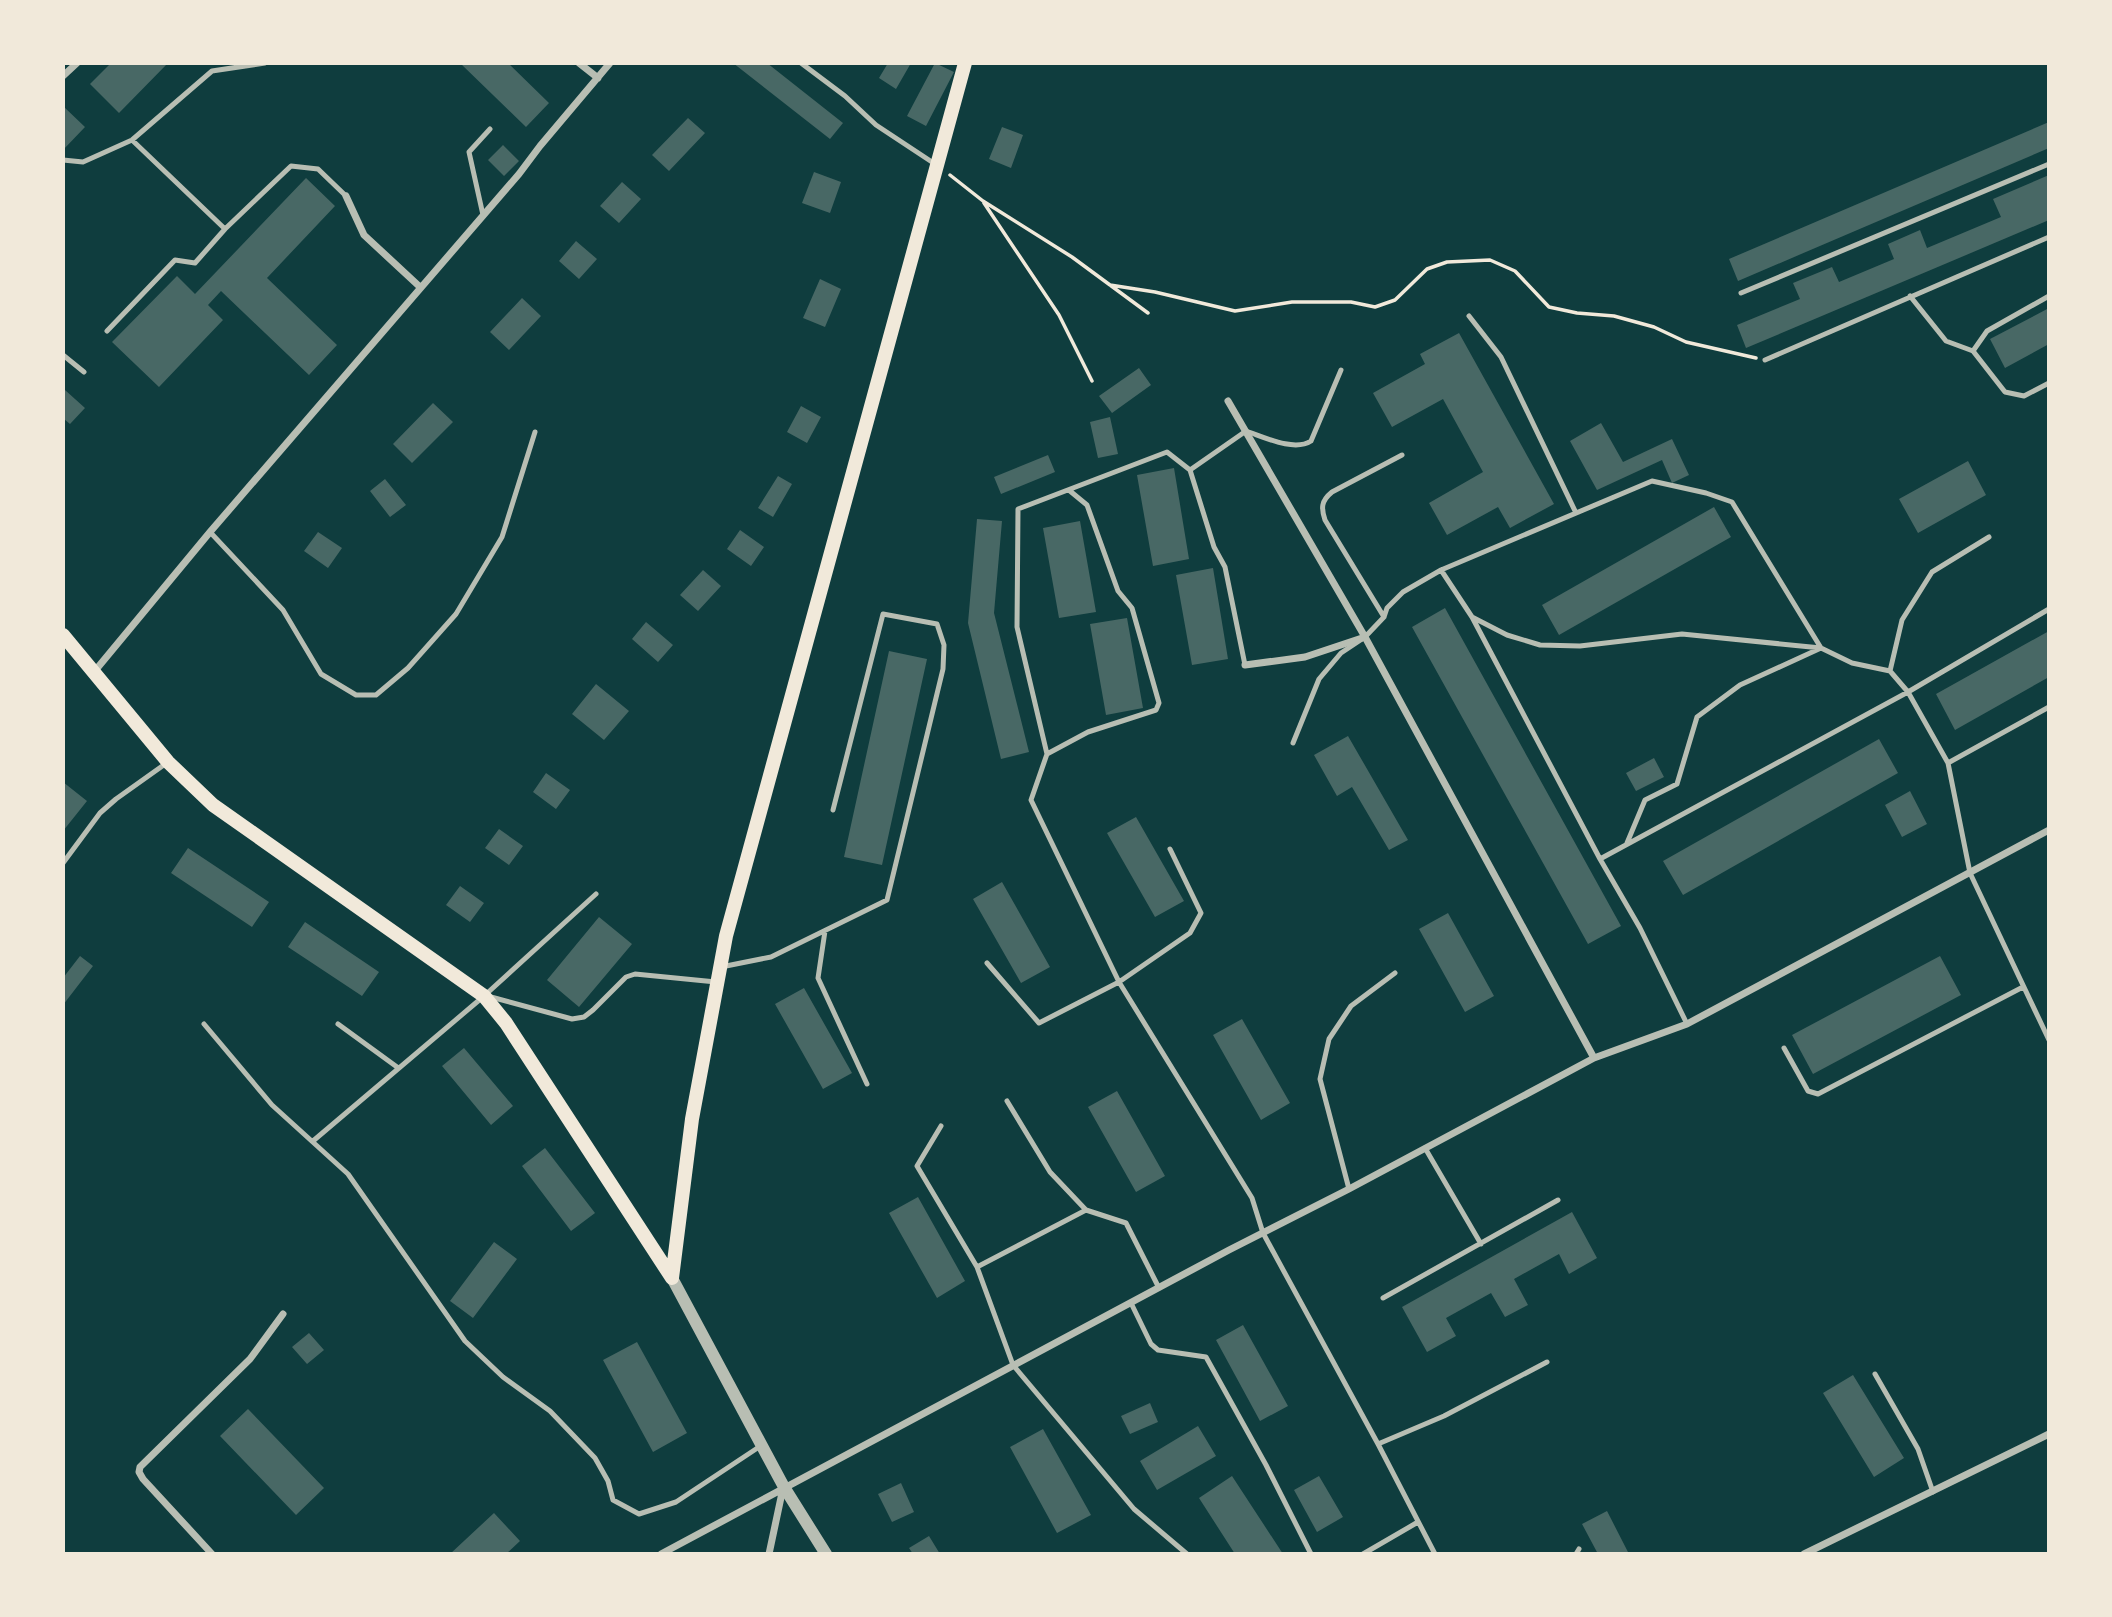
<svg xmlns="http://www.w3.org/2000/svg" width="2112" height="1617" font-family="'Exo 2',sans-serif">
<style>
.building{fill:#486865}
.lines{fill:none;stroke-linecap:round;stroke-linejoin:round}
.path{stroke:#f1e9da;stroke-width:3.5}
.service{stroke:#b8beb3;stroke-width:5}
.minor{stroke:#b8beb3;stroke-width:7}
.tertiary{stroke:#b8beb3;stroke-width:12}
.secondary{stroke:#f1e9da;stroke-width:14}
</style>
<rect width="100%" height="100%" fill="#0f3d3e"/>
<path class="building" d="M111 63H168L119 113 90 84Z
M460 63H508L549 103 526 127Z
M733 63H767L843 123 830 139Z
M888 63H911L896 89 879 78Z
M935 63 954 72 926 126 907 116Z
M63 106 85 127 63 150Z
M688 118 705 133 669 171 652 155Z
M2049 122V148L1738 281 1729 259Z
M1002 127 1023 135 1011 168 989 159Z
M503 145 519 161 504 176 488 160Z
M814 172 841 182 830 213 802 203Z
M2049 175V220L1746 348 1737 325 1800 299 1793 283 1832 267 1839 282 1894 259 1888 244 1920 230 1927 248 2001 217 1993 199Z
M306 178 335 206 267 278 337 345 309 375 221 291 208 305 223 320 159 387 112 342 177 276 195 294Z
M622 182 641 199 619 223 600 206Z
M576 241 597 259 579 279 559 261Z
M820 279 841 289 825 327 803 318Z
M522 298 541 316 509 350 490 332Z
M2049 308V344L2005 368 1990 339Z
M1459 333 1554 504 1510 528 1498 507 1447 535 1429 503 1483 472 1443 399 1392 427 1373 393 1425 364 1420 354Z
M1139 368 1151 385 1112 413 1099 396Z
M65 390 85 408 70 424 64 419 63 421V393Z
M433 403 453 422 412 463 393 444Z
M801 406 821 417 807 443 787 432Z
M1110 417 1118 454 1098 458 1090 422Z
M1601 423 1623 462 1672 439 1689 475 1672 483 1662 460 1597 490 1570 441Z
M1048 455 1055 472 1001 494 994 477Z
M1968 461 1986 495 1918 533 1899 499Z
M1174 468 1189 559 1153 566 1137 475Z
M778 476 792 484 773 517 758 508Z
M385 479 406 505 390 517 370 491Z
M1714 507 1731 537 1559 635 1542 605Z
M977 519 1002 521 994 613 1029 752 1001 759 968 623Z
M1080 521 1096 612 1059 618 1043 528Z
M740 530 764 547 751 566 727 549Z
M318 532 342 548 328 568 304 551Z
M1213 568 1228 659 1192 665 1176 575Z
M703 570 721 586 698 611 680 595Z
M1445 608 1621 926 1588 944 1412 627Z
M1127 618 1143 708 1106 715 1090 624Z
M646 622 673 645 658 662 632 639Z
M2049 631V677L1955 730 1936 694Z
M889 651 927 659 882 865 844 857Z
M596 684 629 711 604 740 572 714Z
M1348 736 1408 840 1389 850 1352 787 1337 796 1314 755Z
M1879 739 1898 773 1683 895 1663 861Z
M1654 758 1664 777 1636 791 1626 773Z
M546 773 570 790 556 809 533 792Z
M63 782 87 801 63 831Z
M1910 791 1927 824 1902 837 1885 805Z
M1136 817 1184 901 1155 917 1107 833Z
M499 829 523 846 509 865 485 848Z
M188 848 269 902 252 927 171 873Z
M1002 882 1050 967 1021 983 973 899Z
M460 886 484 903 470 922 446 905Z
M1448 913 1494 996 1465 1012 1419 929Z
M599 917 632 944 579 1007 547 980Z
M305 922 379 972 362 996 288 947Z
M80 956 93 966 63 1005V978Z
M1940 956 1961 995 1813 1074 1792 1035Z
M804 988 852 1073 823 1089 775 1004Z
M1242 1019 1290 1103 1261 1120 1213 1035Z
M464 1048 513 1106 491 1125 442 1066Z
M1117 1091 1165 1176 1136 1192 1088 1107Z
M545 1148 595 1213 571 1231 522 1166Z
M918 1197 965 1281 937 1298 889 1213Z
M1572 1212 1597 1258 1569 1274 1559 1254 1514 1279 1528 1305 1505 1317 1491 1293 1446 1318 1456 1336 1427 1352 1402 1307Z
M494 1242 517 1259 473 1318 450 1301Z
M1243 1325 1288 1406 1260 1421 1216 1340Z
M309 1333 324 1350 307 1364 292 1347Z
M637 1342 687 1433 653 1452 603 1360Z
M1853 1375 1904 1458 1874 1477 1823 1393Z
M1150 1403 1158 1422 1130 1434 1121 1416Z
M248 1409 324 1488 296 1515 220 1436Z
M1198 1426 1216 1456 1157 1490 1140 1461Z
M1043 1429 1091 1515 1057 1533 1010 1447Z
M1232 1476 1283 1554H1235L1199 1498Z
M1319 1476 1343 1517 1317 1532 1294 1490Z
M901 1483 914 1512 892 1522 878 1494Z
M1607 1511 1629 1554H1598L1582 1524Z
M494 1513 520 1541 506 1554H450Z
M929 1536 940 1554H913L909 1548Z"/>
<g class="lines">
<path class="path" d="M950 175 983 201 1072 257 1148 313
M984 203 1059 315 1092 381
M1110 285 1155 292 1235 311 1292 302H1351L1375 307 1395 300 1427 269 1447 262 1490 260 1515 271 1549 307 1577 313 1614 316 1654 327 1686 342 1756 358"/>
<path class="service" d="M801 63 845 96 876 125 935 164
M132 140 225 229
M63 160 83 162 132 140 212 71 265 63
M483 215 469 152 490 129
M1741 293 2049 164
M1910 296 1946 341 1973 351
M2049 296 1987 331 1973 351 2005 392 2024 396 2049 383
M1469 316 1501 357 1576 513
M107 331 175 260 195 263 225 229 291 166 318 169 346 196
M63 355 84 372
M1765 360 2049 237
M1190 470 1246 431C1264 437 1294 452 1311 441L1341 370
M1070 491 1087 505 1118 591 1132 608 1159 703 1156 710 1088 732 1047 754 1031 800 1119 982 1252 1198 1263 1233 1378 1444 1435 1554
M210 532 283 610 321 674 356 695H376L408 668 456 614 502 537 535 432
M1441 570 1472 617 1507 635 1540 645 1580 646 1682 634 1821 648 1852 663 1890 671 1908 692 1948 763 1970 873 2049 1040
M1384 617 1325 520C1321 508 1321 501 1332 492L1402 455
M1472 617 1600 859 1640 928 1687 1024
M1890 671 1902 620 1932 572 1989 537
M1293 743 1319 679 1341 653 1365 637 1384 617 1387 608 1403 592 1441 570 1652 481 1706 493 1732 502 1821 648 1740 685 1697 717 1677 784 1645 800 1627 843
M1047 754 1017 627 1018 509 1167 452 1190 470 1214 547 1225 567 1245 665
M1948 763 2049 707
M1600 859 1908 692 2049 609
M63 863 100 813 116 799 168 762
M825 931 818 978 867 1084
M987 963 1039 1023 1119 982 1190 933 1201 913 1170 849
M721 967 771 957 887 900 943 669 944 645 937 624 883 614 833 810
M491 997 572 1019 584 1017 593 1010 626 977 635 974 716 982
M204 1024 272 1105 348 1174 465 1341 503 1377 550 1411 595 1458 608 1481 613 1500 639 1514 676 1502 762 1445
M338 1024 397 1067
M1784 1048 1808 1091 1818 1094 2023 987
M1007 1101 1050 1172 1086 1210
M941 1126 917 1166 977 1267
M313 1141 484 996 596 894
M1425 1148 1481 1244
M1349 1189 1320 1079 1329 1039 1351 1006 1395 973
M1159 1288 1126 1223 1086 1210 977 1267 1013 1365 1134 1509 1187 1554
M1383 1298 1558 1200
M1131 1303 1151 1344 1158 1350 1206 1357 1266 1465 1311 1554
M1875 1374 1918 1449 1933 1492
M1378 1444 1444 1416 1547 1362
M1363 1554 1418 1522
M1576 1554 1579 1549"/>
<path class="minor" d="M579 63 598 78
M63 76 77 63
M346 196 364 235 420 287
M1228 401 1365 637 1594 1058
M1245 665 1305 657 1365 637
M94 672 210 532 519 174 540 146 610 63
M212 1554 143 1479 139 1472 140 1467 250 1359 283 1314
M661 1554 1229 1250 1349 1189 1594 1058 1687 1024 2049 830
M769 1554 783 1488
M1804 1554 2049 1434"/>
<path class="tertiary" d="M672 1278 784 1487 826 1554"/>
<path class="secondary" d="M63 635 168 762 213 805 484 996 506 1023 672 1278
M672 1278 692 1119 726 936 965 63"/>
</g>
<rect width="2112" height="1617" fill="none" stroke="#f1e9da" stroke-width="130"/>
</svg>
